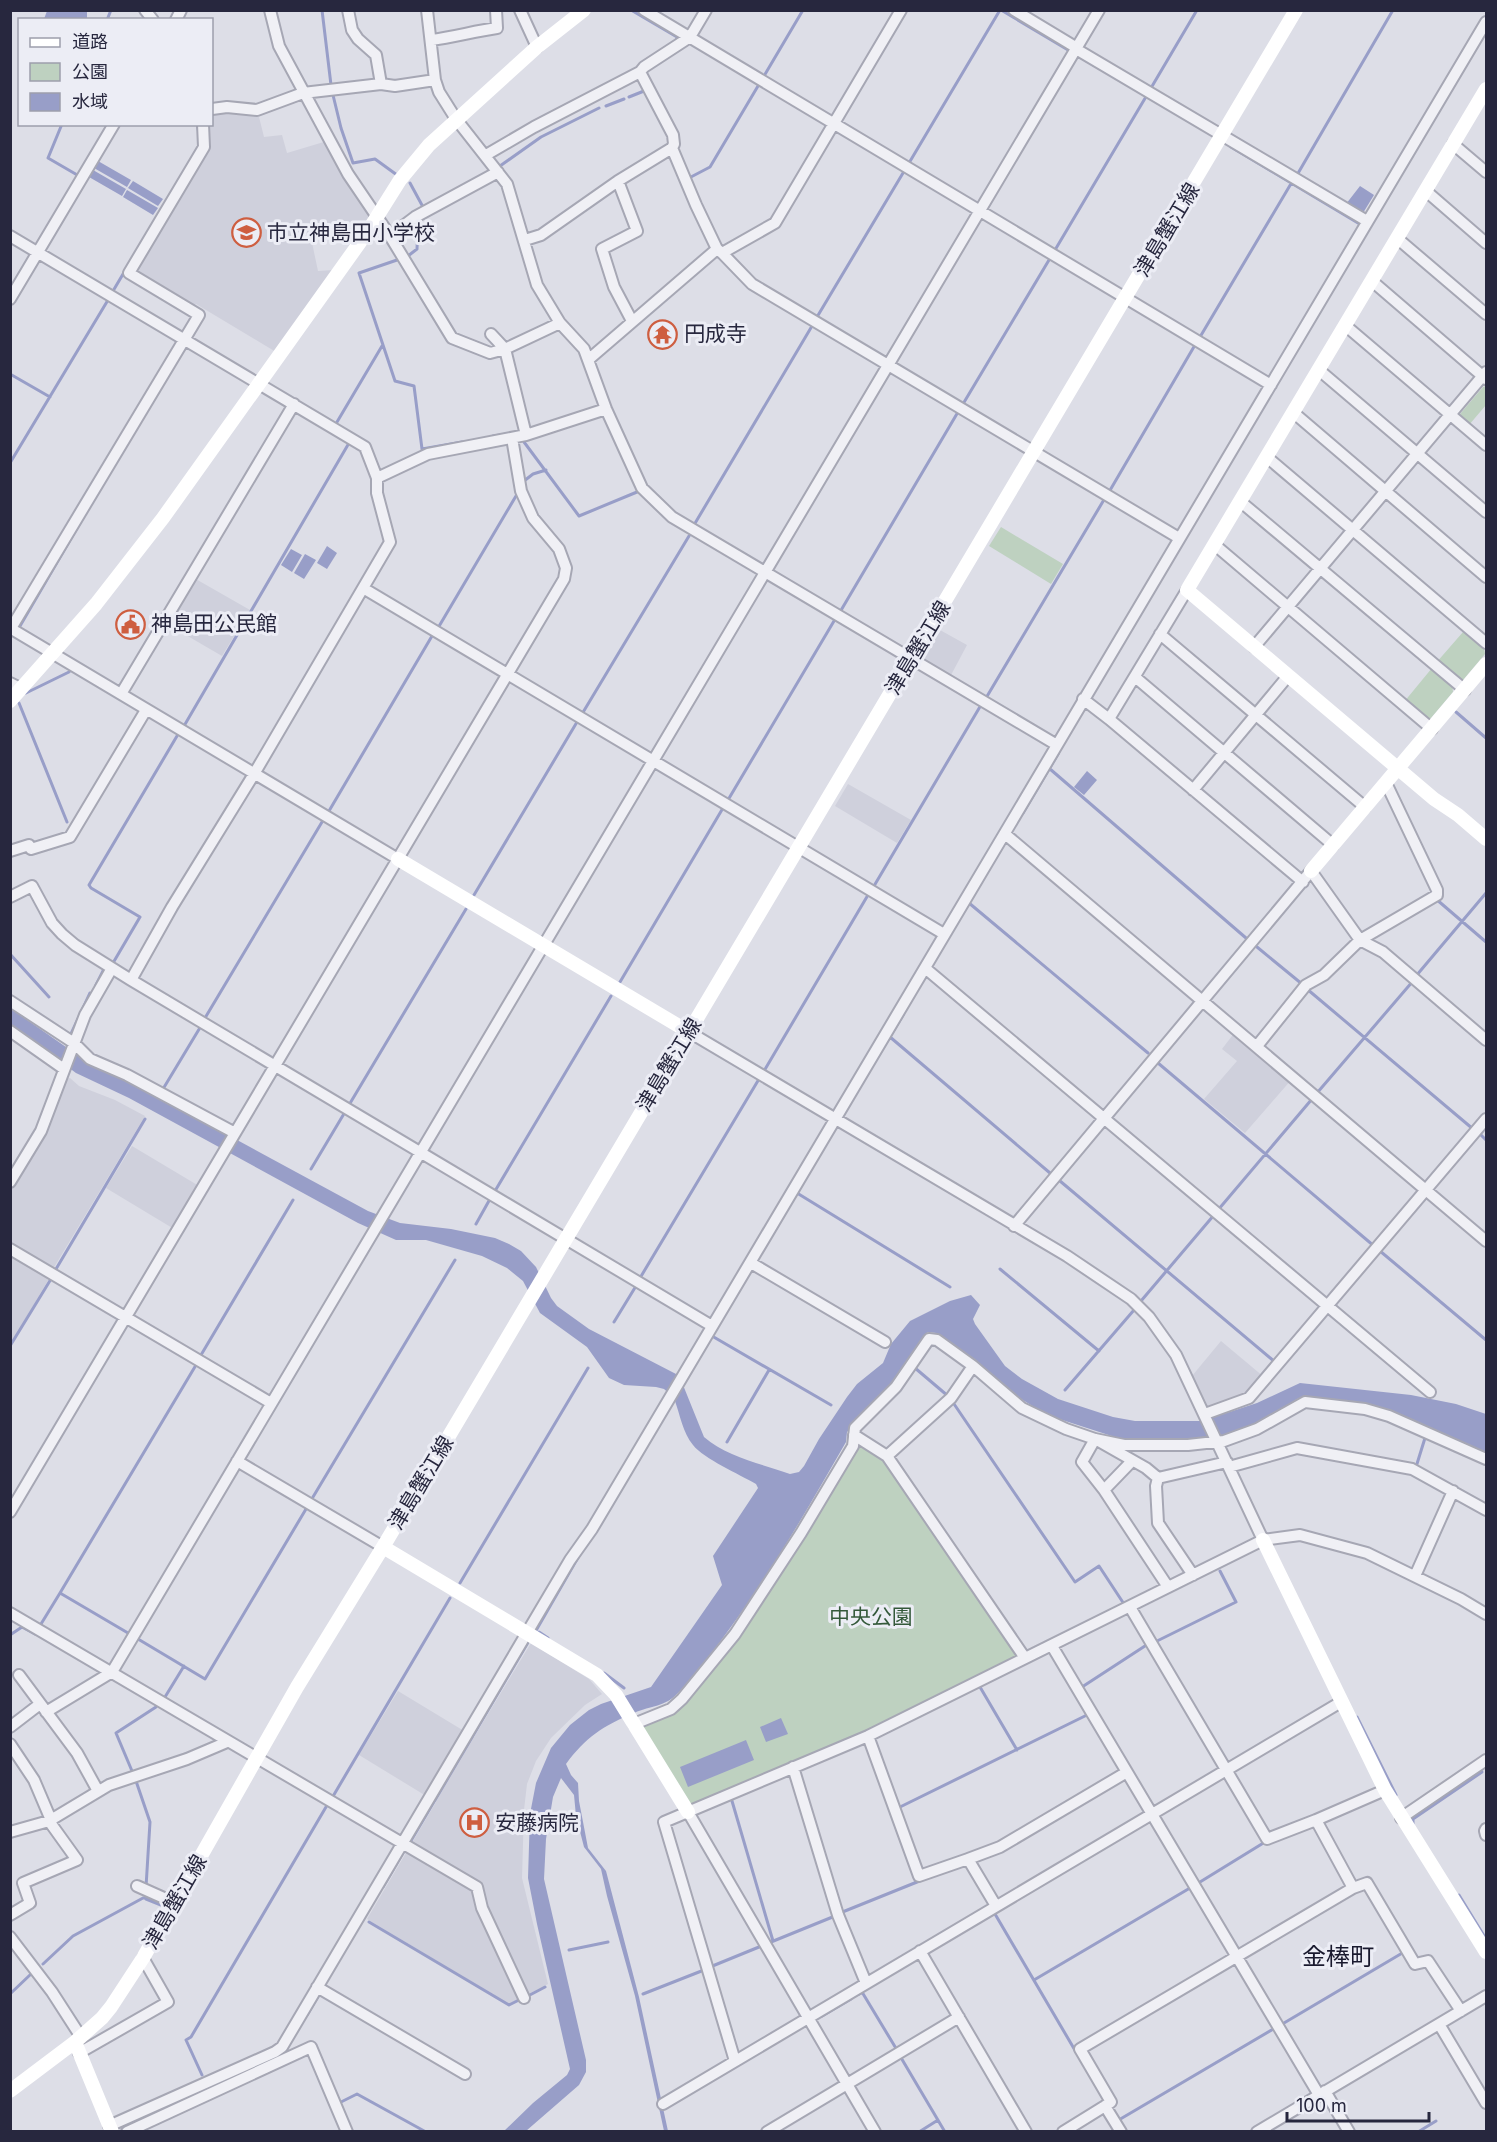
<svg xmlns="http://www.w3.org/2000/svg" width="1497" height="2142" font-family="Inter,'Noto Sans JP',sans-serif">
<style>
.built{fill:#cfd0dc}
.green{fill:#bed1c0}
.water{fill:#989ec8}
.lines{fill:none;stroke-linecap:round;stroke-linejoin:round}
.stream{stroke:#989ec8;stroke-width:3}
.street-casing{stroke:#a6a7b4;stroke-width:14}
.street{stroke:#f0f0f5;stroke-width:10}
.secondary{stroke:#fff;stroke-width:14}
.labels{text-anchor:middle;stroke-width:6;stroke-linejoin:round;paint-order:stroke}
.street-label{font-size:21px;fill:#27273e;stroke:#ecedf5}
.poi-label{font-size:21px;fill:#27273e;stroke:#ecedf5;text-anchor:start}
.park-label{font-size:21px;fill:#34593a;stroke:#ecedf5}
.quarter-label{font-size:24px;fill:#19192e;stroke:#ecedf5}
</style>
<rect width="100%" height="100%" fill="#dddee7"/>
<path class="built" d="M224 113 259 117 264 137 282 135 287 153 327 141 370 211 371 217 364 228 311 238 318 271 334 270 276 352 196 304 194 306 137 273 136 266 207 148 205 125 212 124V115Z
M194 578 250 610 222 656 167 624Z
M940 630 967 645 950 677 924 662 923 659Z
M848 784 911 820 897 843 835 806Z
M1235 1032 1292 1079 1245 1133 1204 1099 1237 1061 1222 1049Z
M70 1078 79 1086 115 1100 145 1116 53 1269 11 1244V1188L46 1128 66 1079Z
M132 1146 199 1186 174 1229 106 1188Z
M11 1254 50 1277 11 1343Z
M1221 1341 1264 1377 1251 1393 1207 1408 1192 1376Z
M531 1643 589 1679 602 1694 585 1705 551 1738 536 1761 527 1784 524 1810 522 1878 548 1984 509 2004 367 1919 436 1802 359 1755 398 1691 474 1737Z"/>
<path class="green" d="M1486 386V405L1469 425 1460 417V414L1483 387Z
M1001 527 1063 564 1051 584 989 546Z
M1463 632 1484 648 1485 654 1463 680H1457L1436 663Z
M1432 668 1452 684 1453 692 1431 718 1424 719 1404 702Z
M860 1444 884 1459 1019 1654 1016 1658 851 1739 692 1805 689 1803 642 1727 644 1724 685 1701 857 1445Z"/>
<path class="water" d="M47 11H87V19H44Z
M98 161 131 180 127 187 94 168Z
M93 170 126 189 122 196 89 177Z
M133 181 163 199 158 206 128 188Z
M1360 186 1374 195 1363 213 1346 204Z
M127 190 158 208 153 215 123 197Z
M327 546 337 553 327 569 317 563Z
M291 549 302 555 292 572 281 565Z
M305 554 316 560 304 579 294 573Z
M1087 771 1097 780 1084 795 1074 787Z
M10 1008 86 1061 121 1077 368 1211 400 1223 451 1229 495 1238 509 1244 521 1251 536 1267 551 1298 557 1306 589 1329 676 1374 683 1385 704 1437C727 1457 762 1464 790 1474L799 1472 804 1466 819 1439 847 1397 857 1384 883 1363 891 1344 910 1321 950 1301 971 1295 980 1305 973 1319 975 1324 1005 1366 1022 1379 1058 1399 1113 1417 1135 1421H1202L1257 1403 1300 1383 1411 1395 1456 1404 1486 1414V1453L1438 1435 1305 1397 1297 1399 1270 1417 1221 1437 1132 1441 1121 1439 1053 1417 1034 1407 1010 1392 936 1333 928 1332 890 1387 847 1432 846 1442C812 1501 778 1561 738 1617 720 1642 701 1669 679 1692 664 1708 652 1705 634 1713 604 1725 585 1738 566 1764L571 1775 578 1783 579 1801 588 1848 606 1871 639 1997 668 2131H664L635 1996 607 1896 601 1869 584 1847 576 1816 574 1795 561 1778 553 1797 546 1839 544 1879 586 2060V2072L579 2085 526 2131H504L533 2103 567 2075 570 2069 537 1924 528 1878 530 1814 536 1783 551 1748 570 1725 589 1710 601 1704 651 1687 722 1585 713 1556 758 1488 756 1484C739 1474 704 1459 693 1445 683 1433 680 1415 675 1401L672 1396 664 1389 656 1387 624 1385 609 1378 587 1347 540 1313 523 1281 507 1268 482 1256 426 1240H396L358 1223 129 1098 76 1073 11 1025Z
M781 1718 788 1734 766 1742 760 1727Z
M746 1740 754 1760 688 1787 680 1767Z"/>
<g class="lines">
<path class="stream" d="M322 10 331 85
M631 10 677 37 676 43
M1001 10 1095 66
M107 20 111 10
M764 76 803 10
M1151 88 1197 10
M333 95 341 128 353 163 375 159 397 175
M629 97 644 91
M606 106 624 99
M62 124 48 158 79 176
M197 124 199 133
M1231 147 1358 223
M909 163 1000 10
M500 166 541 137 599 108
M1297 175 1393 10
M689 178 710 167 758 86
M410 183 423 207 421 210
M1055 250 1147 95
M408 256 417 249 418 220
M397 260 359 273 395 381 414 386 422 449 462 442
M113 291 126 269
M817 317 903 173
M1200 337 1292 182
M10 374 50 397
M963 404 1049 260
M337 422 382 346
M493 436 515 433
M524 442 579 516 637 492
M10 463 108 300
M524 481 533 474 546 470
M1109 492 1195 345
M694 525 812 326
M840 612 958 412
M20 626 84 516
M438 628 516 496
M26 693 69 672
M986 698 1105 498
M19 703 67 822
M1456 712 1486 738
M582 714 689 536
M184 726 349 443
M1050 769 1246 938
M728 800 834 621
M329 811 432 636
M1023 813 1058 754
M874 886 981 705
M474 895 577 722
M1436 899 1486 942
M969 903 1148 1053
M1257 947 1302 984
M10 954 49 997
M113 963 140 917 91 888 89 885 177 736
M1416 976 1486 893
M620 982 723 808
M96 985 104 969
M1307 989 1473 1129
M205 1018 322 822
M70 1036 90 993
M890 1037 1050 1173
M874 1063 903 1015
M1158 1063 1374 1246
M764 1071 868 895
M163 1089 201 1026
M1317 1093 1413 981
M349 1105 466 909
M1480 1134 1486 1140
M311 1169 345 1112
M1060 1181 1275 1362
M495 1191 611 996
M797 1193 950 1287
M1218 1210 1312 1099
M476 1224 490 1199
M1380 1251 1486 1340
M56 1269 145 1119
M1000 1269 1099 1351
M640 1278 759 1079
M1141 1301 1214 1215
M614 1322 636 1286
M712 1336 831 1405
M10 1346 51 1279
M201 1355 293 1200
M915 1368 948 1396
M1065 1390 1134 1310
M952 1401 1075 1582 1099 1566 1124 1604
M727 1442 769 1370
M1416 1467 1425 1438
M313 1497 455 1260
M460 1583 588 1368
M60 1593 196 1365
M41 1624 60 1593 128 1633
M539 1632 548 1638
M534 1634 580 1554
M10 1635 22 1627 35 1634
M138 1639 205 1679 306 1509
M1155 1642 1236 1602 1220 1571
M604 1673 624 1688
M980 1687 1017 1750
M1082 1687 1148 1644
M165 1697 184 1666
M1357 1717 1396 1795
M132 1771 116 1733 156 1707
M136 1781 150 1822 146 1887
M332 1798 450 1598
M732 1801 773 1941
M889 1808 916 1882
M898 1808 1089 1714
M1413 1824V1819L1482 1772
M409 1844 530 1639
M1200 1882 1265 1842
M383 1887 404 1851
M1459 1895 1486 1939
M146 1899 161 1905
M840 1913 922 1880
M995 1914 1076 2052
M369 1922 509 2005 521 1999
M771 1942 835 1916
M569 1950 608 1942
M43 1964 73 1936 143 1898H145
M710 1967 759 1947
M1034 1980 1190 1888
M10 1994 31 1974
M643 1994 704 1970
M859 1994 862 1992 897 2050
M526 1997 545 1987
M307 2015 320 1993
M822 2016 851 1999
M1284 2023 1404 1952
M900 2056 945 2132
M202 2075 186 2040 191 2037 326 1807
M339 2103 357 2094 426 2132
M1117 2121 1275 2028
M129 2124 220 2082
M919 2132 938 2120
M1418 2132 1436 2121"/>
<defs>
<path id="street" d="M145 10 153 20
M270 10 279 46 348 174 390 236 452 338 490 353 505 349 560 323
M348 10 352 30 358 39 376 55 381 84
M427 10 435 80 439 92 456 119 507 184 537 285 560 323 584 349 606 409 642 488 672 517 1057 745
M520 10 537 47
M644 10 1271 385
M1014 10 1077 48
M176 20 181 10
M431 40C454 37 475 31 497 28L496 10
M1076 49 1367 221
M640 72 673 135 674 144 672 148 696 205 717 249 722 253 775 223 901 10
M212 109 227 107 257 110 303 93 381 84 395 86 435 80
M1453 144 1486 172
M486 155 534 127 640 72 644 67 690 37 706 10
M618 181 637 231 602 249 614 287 632 321
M1426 191 1486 243
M10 236 365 447 377 478V493L390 542 254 774 172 907 131 980
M390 236 415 217 498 172
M1398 239 1486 314
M525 240 541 235 618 181 672 148
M722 253 752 284 1179 538
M1372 281 1486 379
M10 299 114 124
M1346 326 1486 445
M588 360 717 249
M1319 370 1486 512
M1294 413 1486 577
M526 435 606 409
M1268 458 1486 643
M377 478 428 454 526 435 505 349 491 334
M1241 502 1465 690
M1215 545 1432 729
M363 588 944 934
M1187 590 1109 719 1303 882
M10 628 398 859
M10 630 199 315 129 273 204 147 203 124
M1160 634 1365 807
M1254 647 1486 372
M1135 677 1333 845
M10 683 20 688
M121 694 294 404
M1083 699 1109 719
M1193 790 1288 676
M1005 834 1486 1241
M10 851 29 845 31 849 70 837 146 710
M10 897 32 886 52 923 62 934 75 945 131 980 712 1326
M925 968 1430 1392
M10 1001 74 1043 90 1059 127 1075 235 1133
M10 1031 64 1069
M689 1032 1067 1256 1131 1299 1149 1317 1176 1355 1263 1540
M1257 1046 1306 985 1324 975 1360 940 1437 895V890L1386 783
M10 1182 41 1131 85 1015 112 968
M1014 1226 1311 871 1360 940 1383 952 1486 1040
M10 1249 271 1403
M751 1263 885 1342
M1205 1414 1249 1398 1486 1119
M854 1435 887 1456 1025 1658
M887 1456 951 1398 973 1366 1022 1408 1066 1429 1095 1439 1124 1445H1188L1224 1441 1257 1429 1305 1402 1365 1409 1389 1416 1486 1459
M237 1461 383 1547
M1229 1467 1297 1448 1412 1469 1486 1510
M1158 1478 1227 1462
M1104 1490 1132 1461
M10 1512 564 579 566 568 559 549 533 518 521 491 512 438
M1415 1576 1453 1491
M1168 1587 1104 1490 1082 1462 1095 1439 1146 1468 1158 1478 1156 1486 1158 1523 1193 1575
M1130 1607 1267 1839 1316 1820
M10 1613 477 1887 482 1908 524 1998
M1052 1646 1319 2095
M19 1675 77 1753 98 1791
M46 1712 112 1672 1099 10
M634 1724 671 1709 682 1699 735 1634 801 1533 853 1446 855 1428 896 1387 929 1339 937 1340 973 1366
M10 1727 40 1704
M868 1736 919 1876 968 1859 996 1906
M10 1744 34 1780 51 1820
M793 1767 838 1915 866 1983
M1385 1790 1316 1820 1353 1888 1367 1883 1415 1964 1428 1961 1461 2011
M688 1812 875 2132
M1401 1818 1486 1760
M1486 1829 1485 1831 1486 1835
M10 1832 49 1821 109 1785 187 1759 227 1742
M968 1859 1000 1847 1127 1772
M137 1886 175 1903
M10 1915 30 1903 23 1883 77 1860 49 1821
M10 1937 52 1992 81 2037
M920 1951 1026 2132
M317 1987 465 2074
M1439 2024 1486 2103
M79 2053 168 2002 143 1958
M735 2061 664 1822 868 1736 1263 1540 1300 1535 1367 1553 1461 1599 1486 1614
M1325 2091 1349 2132
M663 2104 1341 1702
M1105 2106 1111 2102 1080 2049 1353 1888
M109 2126 275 2052 282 2047 570 1560 592 1529 1486 22
M127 2132 311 2047 347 2132
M767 2132 959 2017
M1063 2132 1105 2106 1121 2132
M1257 2132 1486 1996"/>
</defs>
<use href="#street" class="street-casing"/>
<use href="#street" class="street"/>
<path class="secondary" d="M1486 89 1187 590 1434 799 1458 815 1486 839
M10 701 96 604 163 518 368 231 400 180 429 145 537 47 584 10
M398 859 689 1032
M1311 871 1486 664
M1263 1540 1385 1790 1486 1952
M383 1547 597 1675 616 1695 688 1812
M75 2042 112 2132
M10 2091 75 2042 102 2018 111 2007 143 1958 297 1687 383 1547 1296 10"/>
</g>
<defs>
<symbol id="school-ring" viewBox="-11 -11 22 22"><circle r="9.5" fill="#ecedf5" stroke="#ce5e40" stroke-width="1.5"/><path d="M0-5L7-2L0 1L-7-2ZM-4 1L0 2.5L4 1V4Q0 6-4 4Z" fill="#ce5e40"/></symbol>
<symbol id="temple-ring" viewBox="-11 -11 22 22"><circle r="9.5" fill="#ecedf5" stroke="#ce5e40" stroke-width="1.5"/><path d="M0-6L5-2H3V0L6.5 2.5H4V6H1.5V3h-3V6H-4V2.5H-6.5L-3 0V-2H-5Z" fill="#ce5e40"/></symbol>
<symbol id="civic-ring" viewBox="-11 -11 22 22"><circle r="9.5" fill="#ecedf5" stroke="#ce5e40" stroke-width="1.5"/><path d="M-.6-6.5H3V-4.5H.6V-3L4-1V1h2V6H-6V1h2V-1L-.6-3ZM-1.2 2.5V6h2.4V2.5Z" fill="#ce5e40"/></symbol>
<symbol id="hospital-ring" viewBox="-11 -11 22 22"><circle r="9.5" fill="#ecedf5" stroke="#ce5e40" stroke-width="1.5"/><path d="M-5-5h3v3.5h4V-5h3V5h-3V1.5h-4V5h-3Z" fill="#ce5e40"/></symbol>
</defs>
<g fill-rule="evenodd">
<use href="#school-ring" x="230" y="216" width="33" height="33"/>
<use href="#temple-ring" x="646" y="318" width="33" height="33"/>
<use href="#civic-ring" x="114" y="608" width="33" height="33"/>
<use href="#hospital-ring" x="458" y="1806" width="33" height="33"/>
</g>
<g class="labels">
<g class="street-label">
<text transform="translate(1167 230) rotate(-59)" y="7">津島蟹江線</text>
<text transform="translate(918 648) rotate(-59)" y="7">津島蟹江線</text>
<text transform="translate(669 1065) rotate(-59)" y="7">津島蟹江線</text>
<text transform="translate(421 1483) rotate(-59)" y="7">津島蟹江線</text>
<text transform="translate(175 1902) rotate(-60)" y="7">津島蟹江線</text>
</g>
<g class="poi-label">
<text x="267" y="240">市立神島田小学校</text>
<text x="684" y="341">円成寺</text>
<text x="151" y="631">神島田公民館</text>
<text x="495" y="1830">安藤病院</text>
</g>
<g class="park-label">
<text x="871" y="1624">中央公園</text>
</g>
<g class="quarter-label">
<text x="1338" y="1965">金棒町</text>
</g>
</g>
<rect width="1497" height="2142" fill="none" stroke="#27273e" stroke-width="24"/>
<rect x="18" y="18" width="195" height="108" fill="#ecedf5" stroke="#9d9eac" stroke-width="1.5"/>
<rect x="30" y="38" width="30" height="9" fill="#ffffff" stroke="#9d9eac" stroke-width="1.5"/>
<text x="72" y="48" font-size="18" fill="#27273e">道路</text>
<rect x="30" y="63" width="30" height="18" fill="#bed1c0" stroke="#9d9eac" stroke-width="1.5"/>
<text x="72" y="78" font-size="18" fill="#27273e">公園</text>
<rect x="30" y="93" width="30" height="18" fill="#989ec8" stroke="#9d9eac" stroke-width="1.5"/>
<text x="72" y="108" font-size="18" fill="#27273e">水域</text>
<path d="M1287 2112v9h142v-9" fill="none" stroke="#27273e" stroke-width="3"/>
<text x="1296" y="2112" font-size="18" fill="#27273e" stroke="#ecedf5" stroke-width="4.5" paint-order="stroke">100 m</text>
</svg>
